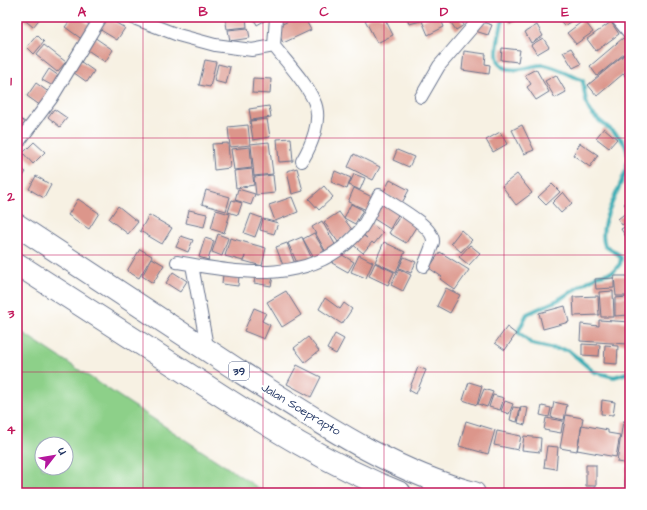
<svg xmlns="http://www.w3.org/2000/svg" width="647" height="510" font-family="'Architects Daughter',sans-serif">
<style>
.green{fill:#8dd089;stroke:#548074;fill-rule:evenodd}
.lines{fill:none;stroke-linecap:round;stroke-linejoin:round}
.stream{stroke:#3badb5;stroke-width:4}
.building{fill:#dc968b}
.street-casing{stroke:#68738d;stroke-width:14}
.highway-casing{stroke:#68738d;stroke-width:24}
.street{stroke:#fff;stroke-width:12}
.highway{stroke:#fff;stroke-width:22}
.grid{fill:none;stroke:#c2185b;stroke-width:1;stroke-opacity:0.55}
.labels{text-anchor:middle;stroke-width:4;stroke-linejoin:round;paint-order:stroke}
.shield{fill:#fff;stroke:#5f6d8e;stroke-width:1}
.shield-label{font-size:11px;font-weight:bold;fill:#1b2f5e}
.street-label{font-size:12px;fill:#1b2f5e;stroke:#fff}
.neatline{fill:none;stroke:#c2185b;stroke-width:1.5}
.grid-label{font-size:13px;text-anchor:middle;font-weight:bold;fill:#c2185b}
</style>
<rect width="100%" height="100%" fill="#fff"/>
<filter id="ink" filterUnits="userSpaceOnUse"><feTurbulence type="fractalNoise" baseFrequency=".025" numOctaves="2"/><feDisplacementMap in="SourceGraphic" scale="8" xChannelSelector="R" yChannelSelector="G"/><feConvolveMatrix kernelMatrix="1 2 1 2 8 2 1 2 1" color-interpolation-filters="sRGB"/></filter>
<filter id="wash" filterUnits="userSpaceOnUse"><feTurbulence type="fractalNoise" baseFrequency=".012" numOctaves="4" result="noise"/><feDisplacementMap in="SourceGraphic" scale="16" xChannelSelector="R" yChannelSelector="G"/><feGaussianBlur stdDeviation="0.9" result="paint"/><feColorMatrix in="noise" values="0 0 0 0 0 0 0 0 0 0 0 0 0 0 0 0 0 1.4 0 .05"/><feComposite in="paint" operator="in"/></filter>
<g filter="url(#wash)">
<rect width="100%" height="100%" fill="#f7f1e3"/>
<path class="green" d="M17 329 266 493H17ZM42 444H66V468H42Z"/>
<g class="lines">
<path class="stream" d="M503 17C500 37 484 75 521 69 528 68 538 64 545 65 558 68 571 75 583 81 584 89 585 104 590 111 601 127 629 134 628 159 627 183 595 220 605 246L618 254 621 258 620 264 613 272 597 276 558 300 527 314 518 332 532 344 550 348 568 350 594 372 614 377 630 372"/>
</g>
<g id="blocks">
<path class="building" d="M21 17H41L33 27Z
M73 17H79L93 27 83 40 65 27Z
M106 17 125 28 117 40 99 29Z
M225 17H246L247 27 227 29Z
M253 17H271L257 25Z
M297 17H304L311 30 283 43 276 27Z
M371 17H384L393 35 377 43 365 20Z
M407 17H420L421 21 409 24Z
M429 17H440L444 27 428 35 422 21Z
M447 17H459L464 25 456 30Z
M506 17H522L510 24Z
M558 17H577L564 26Z
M584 20 593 32 576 44 567 33Z
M479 21 492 25 488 35 475 31Z
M611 22 619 34 596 51 587 39Z
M537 25 543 36 531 43 525 32Z
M248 28 250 38 230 41 228 30Z
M37 35 44 42 34 54 27 47Z
M94 37 113 50 105 62 86 49Z
M543 38 549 47 537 54 531 45Z
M623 38 630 46V49L597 76 590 66Z
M44 45 66 62 57 72 36 55Z
M502 48 520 50 518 62 501 60Z
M571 48 581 64 573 68 563 52Z
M630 50V68L597 96 588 85Z
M464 51 486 54 485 64 490 65 489 74 462 70Z
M77 59 94 71 87 82 70 70Z
M205 60 216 62 210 87 199 85Z
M218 64 230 67 226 84 214 81Z
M49 69 59 76 53 86 42 80Z
M536 69 549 92 536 100 527 87 531 84 525 75Z
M630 70V82L624 75Z
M556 75 566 92 555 98 545 81Z
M253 78 271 79 270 94 252 93Z
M36 83 50 93 41 106 27 96Z
M269 106 271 117 251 120 249 109Z
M54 109 67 118 60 127 48 117Z
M17 117 28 124 17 138Z
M267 119 270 137 253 140 250 121Z
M248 125 250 144 269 142 273 174 254 176 251 145 230 147 228 127Z
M522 125 534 150 524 154 512 130Z
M604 128 617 139 609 148 596 138Z
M500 132 507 144 493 152 486 140Z
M291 138 293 161 279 162 277 139Z
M34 142 45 152 33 164 23 153Z
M228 143 230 168 214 170 212 144Z
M580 143 598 155 590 167 573 155Z
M250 147 252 168 234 170 231 149Z
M397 150 414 157 409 167 393 160Z
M354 154 380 167 373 180 348 167Z
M17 166 26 172 19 182 17 181Z
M297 168 303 191 292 194 287 171Z
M252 169 254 185 236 188 234 171Z
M335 171 351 178 347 189 331 182Z
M354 174 365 178 360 190 349 185Z
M517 174 532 193 516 205 502 186Z
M273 175 275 193 256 195 254 177Z
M36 176 51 185 44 198 29 189Z
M390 180 409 190 402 203 383 193Z
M552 184 560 192 546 205 538 197Z
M324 186 333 197 319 210 309 199Z
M354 188 374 198 369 211 348 202Z
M238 189 255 194 251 205 235 200Z
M206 190 230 197 226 211 202 204Z
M563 192 572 203 561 213 552 203Z
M292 197 298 212 275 221 269 205Z
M78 199 99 213 89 229 68 215Z
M630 199V211L624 204Z
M232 200 242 203 238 215 228 212Z
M382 200 400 211 390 229 371 217Z
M351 204 363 210 355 224 344 218Z
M118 206 138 222 128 234 109 219Z
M189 210 207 214 204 227 186 223Z
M216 210 230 214 224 233 211 229Z
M628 211 630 220 622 225 618 219Z
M339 212 353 231 338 242 324 222Z
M402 213 418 224 406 243 389 233Z
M251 214 262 218 255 237 244 233Z
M149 215 172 228 162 244 140 231Z
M263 219 278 223 274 234 260 230Z
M322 221 337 248 327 254 312 227Z
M369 222 383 233 374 244 372 242 363 253 351 243 360 233 367 238 360 232Z
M630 224V239L628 240 621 229Z
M461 230 472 240 461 252 451 243Z
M314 233 326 254 315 260 303 239Z
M218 234 228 238 222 256 212 252Z
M181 236 193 240 188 252 176 247Z
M302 237 312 259 298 265 288 243Z
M205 238 214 241 208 260 199 257Z
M230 238 266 248 262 266 244 261 245 256 243 261 225 256Z
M384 242 405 252 396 272 375 262Z
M287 243 295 264 284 268 276 247Z
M470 245 480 253 469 265 459 257Z
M140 249 152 256 139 278 127 271Z
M440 252 469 270 455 290 440 279 442 277 429 268Z
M339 253 354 262 348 272 332 263Z
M359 255 373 262 366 278 351 272Z
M404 257 416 262 411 273 399 268Z
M152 258 164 265 153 283 142 276Z
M375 263 394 272 388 285 369 276Z
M399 269 411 275 403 291 391 285Z
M173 272 187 281 180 292 166 283Z
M256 273 273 277 271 286 254 283Z
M223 274 239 276 238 286 222 284Z
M614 276H627V280H630V296H616Z
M614 278V288L596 289 595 279Z
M446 288 460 295 450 313 437 306Z
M286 291 301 315 282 327 267 302Z
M613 291 614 317H601L599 292Z
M598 296 599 315 574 316 573 297Z
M628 297 629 315 615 316V298Z
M325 298 340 309 344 303 352 309 342 324 319 309Z
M565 306 569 322 543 329 539 313Z
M254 308 266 313 262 321 270 325 264 339 244 331Z
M599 320 630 322 628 344 580 341 581 324 599 326Z
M507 327 516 334 505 350 495 343Z
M335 334 344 339 336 354 327 349Z
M308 337 319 351 305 362 294 348Z
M582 344 600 345 599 356 582 355Z
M605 345 618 346 617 364 604 363Z
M297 365 321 377 311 397 287 384Z
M418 367 426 370 416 394 409 390Z
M469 382 482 386 477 405 463 400Z
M484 389 493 392 487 407 478 404Z
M493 395 504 398 500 410 489 407Z
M602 400 615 402 613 415 601 414Z
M505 401 513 404 509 414 501 411Z
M554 402 567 405 564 420 551 417Z
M542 406 551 408 549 417 540 415Z
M513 407 520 408 517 422 510 420Z
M521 407 528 408 525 425 518 423Z
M566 415 583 418 577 451 560 448Z
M546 418 563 421 561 433 544 430Z
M466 421 495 430 488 454 459 446Z
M623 421 630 422V464L617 462Z
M582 425 608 430V433L620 435 616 457 577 450Z
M497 431 521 436 518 450 494 445Z
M524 436 541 438 540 452 522 450Z
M547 446 558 447 556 469 544 467Z
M586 465H596V486H586Z
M626 467H630V486H625Z"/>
</g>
</g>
<g filter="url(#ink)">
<use href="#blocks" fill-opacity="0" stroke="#68738d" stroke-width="1"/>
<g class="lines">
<defs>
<path id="street" d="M131 17 178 35 215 45 252 50 274 46
M276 17 274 46C287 63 305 81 314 101 323 119 311 146 302 161
M616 17 630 34
M421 97 439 66 481 17
M17 144 51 99 101 17
M177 262C239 273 313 287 360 230 368 220 373 206 379 195 391 204 435 226 433 242 431 250 427 258 424 266
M192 265 206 341 205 349"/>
<path id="highway" d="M17 225C92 275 167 324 242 373 315 419 390 471 474 493
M17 264C80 304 142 345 205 385 268 426 330 465 400 493"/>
</defs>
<use href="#street" class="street-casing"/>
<use href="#highway" class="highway-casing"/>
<use href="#street" class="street"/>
<use href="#highway" class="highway"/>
</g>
</g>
<path class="grid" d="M143 17V493M263 17V493M384 17V493M504 17V493M17 138H630M17 255H630M17 372H630"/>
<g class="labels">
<rect class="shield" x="229" y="362" width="20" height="18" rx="3"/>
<g class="shield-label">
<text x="239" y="375">39</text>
</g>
<g class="street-label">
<text transform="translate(301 409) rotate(31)" y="4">Jalan Soeprapto</text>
</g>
</g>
<rect width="647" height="510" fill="none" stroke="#fff" stroke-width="44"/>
<g transform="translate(54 456) rotate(59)"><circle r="19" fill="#ffffff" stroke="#a4acbf"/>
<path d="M0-3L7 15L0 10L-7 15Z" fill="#b5179e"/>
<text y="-6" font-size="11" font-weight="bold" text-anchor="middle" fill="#1b2f5e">U</text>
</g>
<rect x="22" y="22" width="603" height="466" class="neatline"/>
<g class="grid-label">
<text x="82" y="16">A</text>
<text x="203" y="16">B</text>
<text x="324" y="16">C</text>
<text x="444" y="16">D</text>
<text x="565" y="16">E</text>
<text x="11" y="85">1</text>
<text x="11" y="201">2</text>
<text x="11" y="318">3</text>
<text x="11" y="434">4</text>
</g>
</svg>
